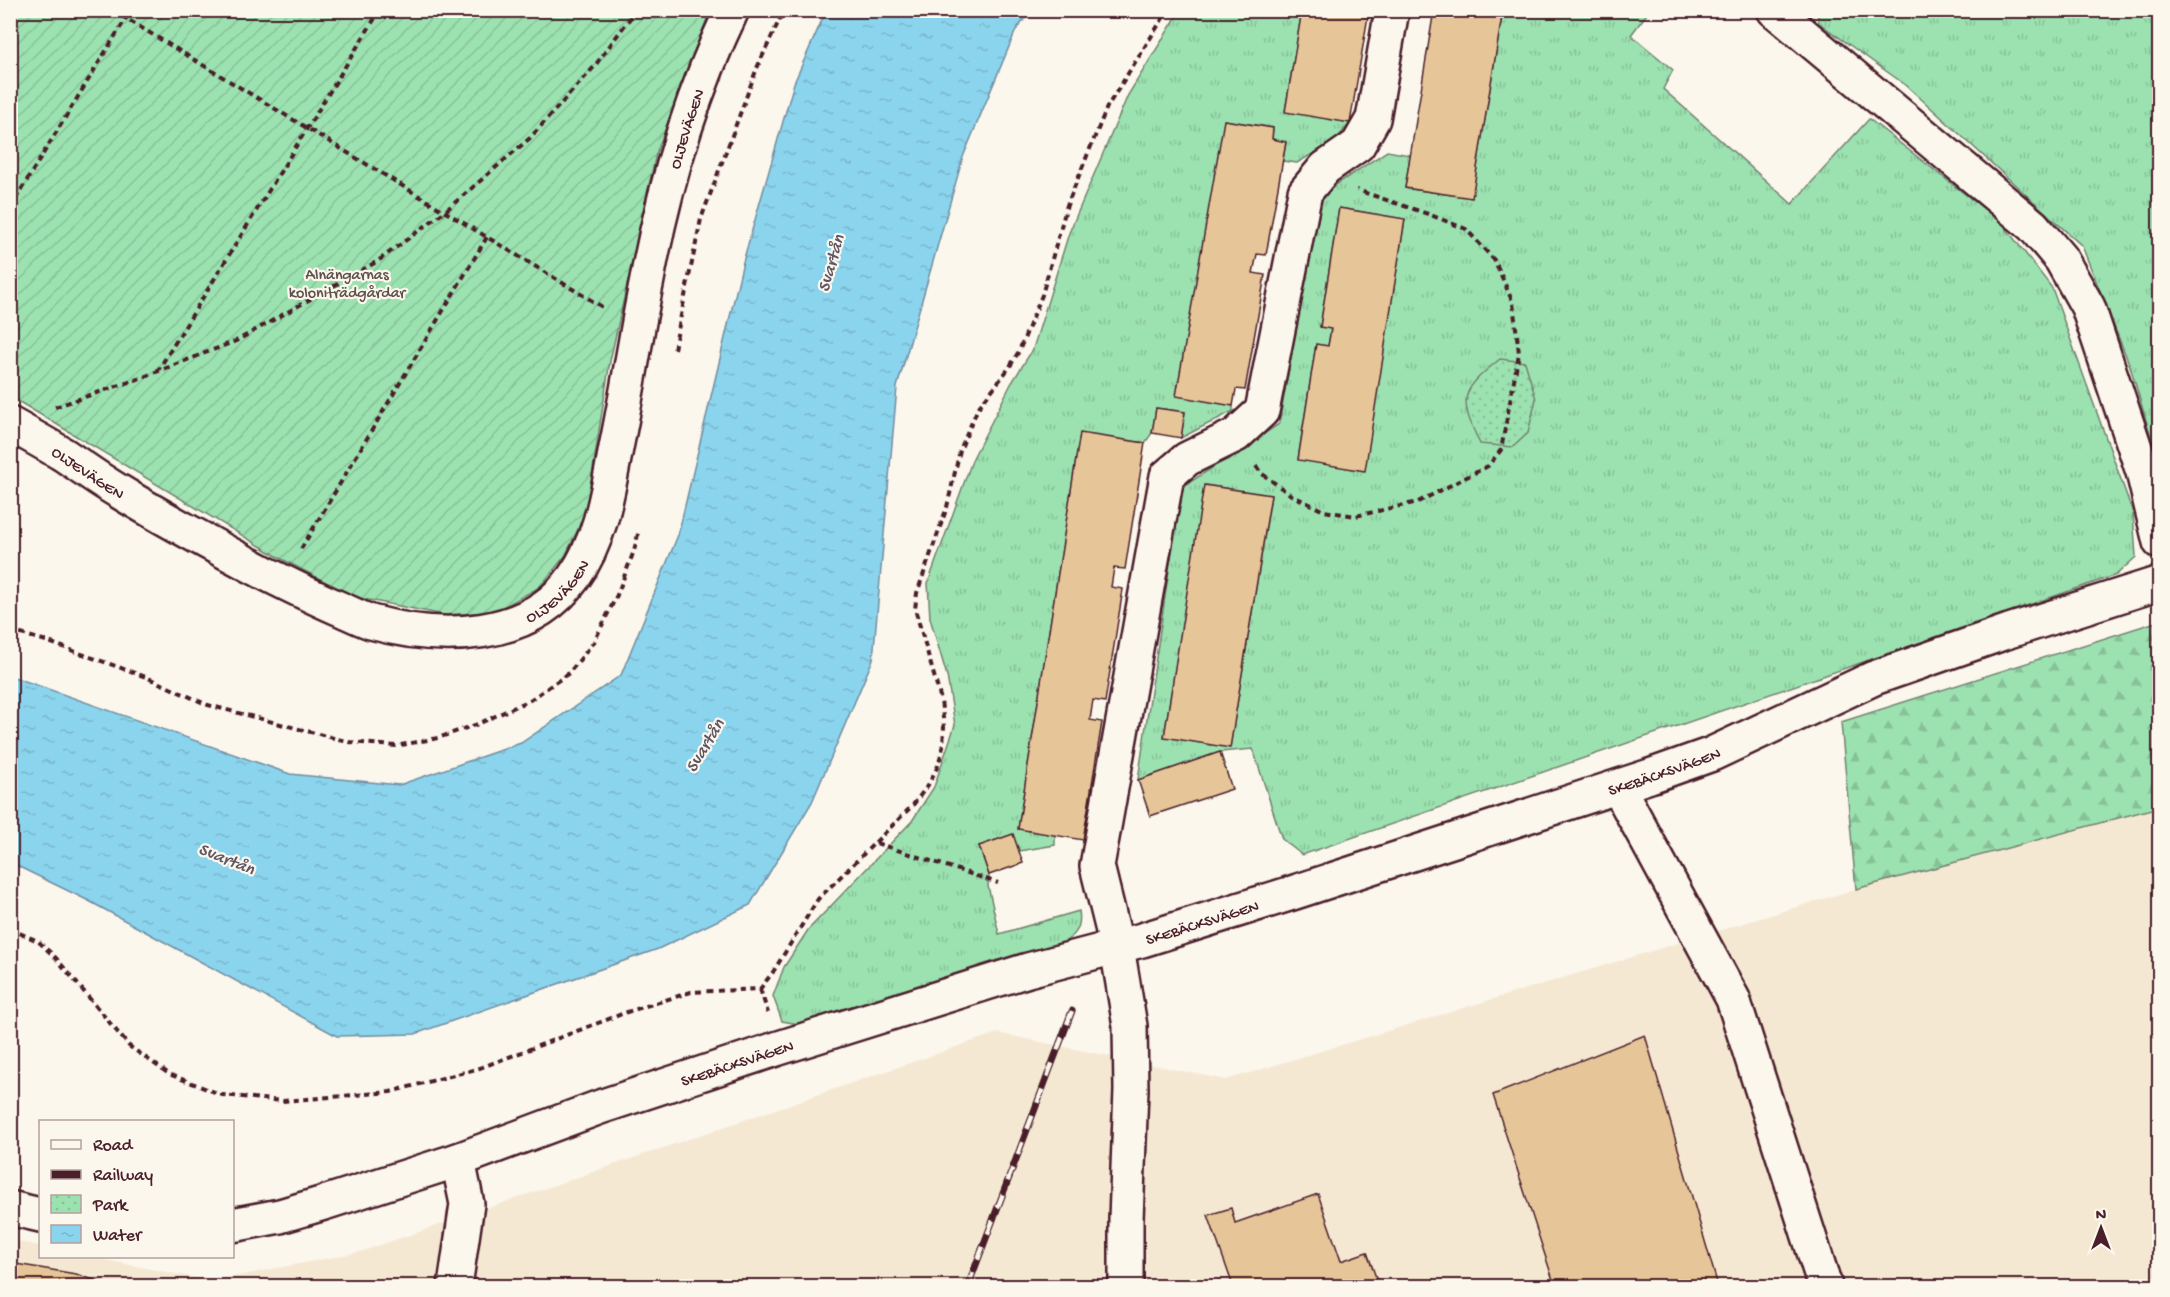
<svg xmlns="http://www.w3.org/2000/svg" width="2170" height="1297" font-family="'Gochi Hand',sans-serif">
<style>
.built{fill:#f5e8d3}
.grass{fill:url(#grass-tufts);stroke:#72806e;stroke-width:1.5;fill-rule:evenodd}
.forest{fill:url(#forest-firs);stroke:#72806e;stroke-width:1.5}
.park{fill:url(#park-dots);stroke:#72806e;stroke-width:1.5}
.garden{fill:url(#garden-furrows);stroke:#72806e;stroke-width:1.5}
.water{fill:url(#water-ripples);stroke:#718c9f;stroke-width:1.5}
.building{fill:#e6c699;stroke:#4a1f2b;stroke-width:1.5}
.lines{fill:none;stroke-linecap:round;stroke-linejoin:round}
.minor-casing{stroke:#4a1f2b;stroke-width:38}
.path{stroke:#4a1f2b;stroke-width:4;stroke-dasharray:6 4.5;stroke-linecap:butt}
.minor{stroke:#fbf7ec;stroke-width:33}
.rail-casing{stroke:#4a1f2b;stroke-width:7}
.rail{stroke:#fbf7ec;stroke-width:4.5;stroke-dasharray:14;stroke-linecap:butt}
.labels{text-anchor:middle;stroke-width:4.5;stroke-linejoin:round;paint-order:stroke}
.street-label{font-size:16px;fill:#4a1f2b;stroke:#fbf7ec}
.park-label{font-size:16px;fill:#5e504c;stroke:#fbf7ec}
.water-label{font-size:18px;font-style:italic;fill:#5e5565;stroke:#fbf7ec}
</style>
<defs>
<pattern id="grass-tufts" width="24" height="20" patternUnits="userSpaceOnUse" patternTransform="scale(1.5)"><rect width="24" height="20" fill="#9be2b0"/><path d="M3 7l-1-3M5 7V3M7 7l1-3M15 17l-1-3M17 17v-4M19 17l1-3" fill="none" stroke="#87c198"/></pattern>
<pattern id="forest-firs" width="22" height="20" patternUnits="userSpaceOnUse" patternTransform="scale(1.5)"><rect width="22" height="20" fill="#9be2b0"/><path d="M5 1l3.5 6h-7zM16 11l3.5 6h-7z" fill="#87c198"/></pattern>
<pattern id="park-dots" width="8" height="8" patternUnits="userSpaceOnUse" patternTransform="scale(1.5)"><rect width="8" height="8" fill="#9be2b0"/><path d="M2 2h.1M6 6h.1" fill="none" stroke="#87c198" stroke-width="1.8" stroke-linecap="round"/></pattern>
<pattern id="garden-furrows" width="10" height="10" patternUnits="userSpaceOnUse" patternTransform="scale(1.5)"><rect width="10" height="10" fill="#9be2b0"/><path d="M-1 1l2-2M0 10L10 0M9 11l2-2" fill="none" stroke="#87c198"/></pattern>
<pattern id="water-ripples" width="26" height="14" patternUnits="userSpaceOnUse" patternTransform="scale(1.5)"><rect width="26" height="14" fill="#8bd4ed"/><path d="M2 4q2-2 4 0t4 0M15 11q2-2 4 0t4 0" fill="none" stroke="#79b6cb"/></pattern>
</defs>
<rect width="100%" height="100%" fill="#fbf7ec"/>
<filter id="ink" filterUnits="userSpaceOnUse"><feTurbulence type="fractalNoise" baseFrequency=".0167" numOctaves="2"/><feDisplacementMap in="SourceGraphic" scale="12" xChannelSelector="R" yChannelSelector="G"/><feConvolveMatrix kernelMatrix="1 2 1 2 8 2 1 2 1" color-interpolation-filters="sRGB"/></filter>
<g filter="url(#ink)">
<path class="built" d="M2159 807V1286H11L10 1240 40 1246V1256L91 1257 211 1281 360 1252 997 1033 1226 1080 1856 889Z"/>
<path class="grass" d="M1178 11H1302L1285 111 1350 123 1335 141 1297 163 1283 161 1286 142 1272 139 1273 128 1225 120 1177 396 1233 406V411L1181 438 1185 412 1156 408 1152 433 1145 443 1080 434 1018 829 1055 835V845L1019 851 979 846 989 875 988 886 999 934 1079 911C1083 934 1069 939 1052 950L810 1026 782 1021 773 996 784 967 808 930 912 821 934 787 955 725 947 676 930 618 928 583 973 458 1011 384 1033 349 1069 233 1128 95 1177 16Z
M1503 11H1649L1631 35 1673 70 1663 89 1792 204 1869 119 2002 223 2052 288 2133 513 2136 557 2116 575 1302 855 1282 839 1253 749 1220 752 1138 780 1181 488 1279 424 1320 195 1387 151 1410 155 1405 188 1472 198ZM1339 208 1405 219 1364 471 1298 459 1316 344 1328 346 1331 329 1320 327ZM1205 485 1271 496 1230 748 1164 737Z
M1817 11H2159V464L2130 366 2082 246 1907 86 1819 23Z"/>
<path class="forest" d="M2159 621V807L1856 889 1841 722Z"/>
<path class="park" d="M1500 359 1525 362 1536 399 1528 433 1513 447 1480 444C1458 397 1460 391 1500 359Z"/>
<path class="garden" d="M11 11H710L656 154 610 361 586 513 565 556 540 587 494 612 444 615 354 597 280 558 11 397Z"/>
<path class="water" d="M826 11H1031L1016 30 963 157 897 387 873 659 812 802 750 905 658 949 415 1034 337 1036 89 901 11 863V676L290 774 399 785 521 743 621 675 678 535 743 262 794 83Z"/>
<path class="building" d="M1302 10H1369L1350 123 1285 112Z
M1434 10H1503L1472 198 1405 188Z
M1224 120 1273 128 1272 139 1286 142 1266 255 1257 254 1253 273 1265 275 1245 390 1236 389 1233 406 1176 396Z
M1339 208 1405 219 1365 471 1298 460 1316 344 1328 346 1331 329 1320 327Z
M1156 408 1185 412 1181 438 1152 433Z
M1080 433 1145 443 1125 569 1114 568 1111 587 1123 589 1105 702 1093 700 1090 720 1102 722 1083 840 1018 829Z
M1204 485 1271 495 1230 748 1164 737Z
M1220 752 1232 789 1150 816 1138 780Z
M1013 834 1023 863 989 875 979 846Z
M1645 1035 1718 1286H1597L1596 1283 1581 1286H1555L1493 1095Z
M1318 1194 1341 1261 1367 1252 1379 1286H1233L1208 1215 1231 1208 1235 1223Z
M10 1263 76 1274 111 1286H10Z"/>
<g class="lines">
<defs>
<g id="minor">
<path d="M1774 10 2033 226 2061 259 2088 307 2143 472 2160 542"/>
<path id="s1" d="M10 424C28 434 46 444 64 455 82 467 101 481 120 492 167 521 216 547 265 573 291 586 317 599 343 610 352 614 362 619 371 622 440 641 529 641 574 577 602 538 608 489 617 443 628 389 636 334 647 280 664 187 691 96 732 10"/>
<path d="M1618 787 1733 999 1825 1286"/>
<path d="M10 1208 40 1215"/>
<path id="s2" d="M232 1225 280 1216 324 1203 458 1160 600 1107 779 1048 1028 970 1142 940 1292 893 1650 776 1712 754 1874 678 2009 631 2160 583"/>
<path d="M455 1286 467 1204 458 1160"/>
<path d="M1126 1286V1219L1131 1090 1130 1026 1117 947 1097 866 1167 476 1187 459 1236 435 1262 411 1305 192 1325 168 1358 145 1373 119 1392 10"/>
</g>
</defs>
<use href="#minor" class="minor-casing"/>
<path class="path" d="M112 10 604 308
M10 208 131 10
M674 349 701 219 757 68 784 10
M157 372 380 10
M55 407 138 379 236 341 378 261 444 212 530 138 594 67 636 10
M1256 466 1261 473 1291 495 1324 511 1356 516 1418 502 1488 466 1501 450 1519 353 1513 303 1495 261 1466 229 1428 214 1357 190
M301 549 487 237
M10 631 43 640 146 677 208 705 349 742 396 746 438 738 478 724 530 700 569 673 594 642 617 595 634 551 639 530
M876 843 998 883
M10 929 38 941 56 958 129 1046 169 1074 222 1095 283 1101 390 1092 480 1068 627 1012 691 992 760 989 773 972 818 899 913 805 928 785 938 766 943 747 944 727 941 700 915 609 917 593 947 507 960 450 978 408 1009 368 1019 351 1042 295 1067 205 1107 107 1168 10
M760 989 768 1013"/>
<use href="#minor" class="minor"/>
<defs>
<path id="rail" d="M968 1286 1072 1011"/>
</defs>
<use href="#rail" class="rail-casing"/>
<use href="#rail" class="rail"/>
</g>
</g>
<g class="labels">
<g class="street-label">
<text dy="6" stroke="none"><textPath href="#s1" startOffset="1098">OLJEVÄGEN</textPath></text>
<text dy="6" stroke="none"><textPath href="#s1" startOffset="92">OLJEVÄGEN</textPath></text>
<text dy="6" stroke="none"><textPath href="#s1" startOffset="612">OLJEVÄGEN</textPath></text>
<text dy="6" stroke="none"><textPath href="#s2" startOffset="1503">SKEBÄCKSVÄGEN</textPath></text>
<text dy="6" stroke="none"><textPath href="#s2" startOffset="1017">SKEBÄCKSVÄGEN</textPath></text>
<text dy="6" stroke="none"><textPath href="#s2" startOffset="531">SKEBÄCKSVÄGEN</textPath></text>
</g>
<g class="park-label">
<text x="347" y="279">Alnängarnas<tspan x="347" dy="18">koloniträdgårdar</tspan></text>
</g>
<g class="water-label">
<text transform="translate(830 263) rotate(-74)" y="6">Svartån</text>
<text transform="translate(704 745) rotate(-59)" y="6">Svartån</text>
<text transform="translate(227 858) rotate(22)" y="6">Svartån</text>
</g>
</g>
<rect width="2170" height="1297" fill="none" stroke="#fbf7ec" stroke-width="36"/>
<rect x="18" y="18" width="2134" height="1261" fill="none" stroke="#4a1f2b" stroke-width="2" filter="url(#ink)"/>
<rect x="39" y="1120" width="195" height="138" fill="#fbf7ec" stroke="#b4a19f" stroke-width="1.5"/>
<rect x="51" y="1140" width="30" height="9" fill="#fbf7ec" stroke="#b4a19f" stroke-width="1.5"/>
<text x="93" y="1150" font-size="18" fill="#4a1f2b">Road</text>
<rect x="51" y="1170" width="30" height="9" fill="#4a1f2b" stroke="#b4a19f" stroke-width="1.5"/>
<text x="93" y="1180" font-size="18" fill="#4a1f2b">Railway</text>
<rect x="51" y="1195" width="30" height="18" fill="url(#park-dots)" stroke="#b4a19f" stroke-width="1.5"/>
<text x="93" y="1210" font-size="18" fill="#4a1f2b">Park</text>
<rect x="51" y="1225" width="30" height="18" fill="url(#water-ripples)" stroke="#b4a19f" stroke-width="1.5"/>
<text x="93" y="1240" font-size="18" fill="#4a1f2b">Water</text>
<g transform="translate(2101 1228)" stroke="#fbf7ec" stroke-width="4.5" paint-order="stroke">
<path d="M0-4.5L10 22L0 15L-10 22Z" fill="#4a1f2b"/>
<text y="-9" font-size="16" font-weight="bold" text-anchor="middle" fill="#4a1f2b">N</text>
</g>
</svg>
